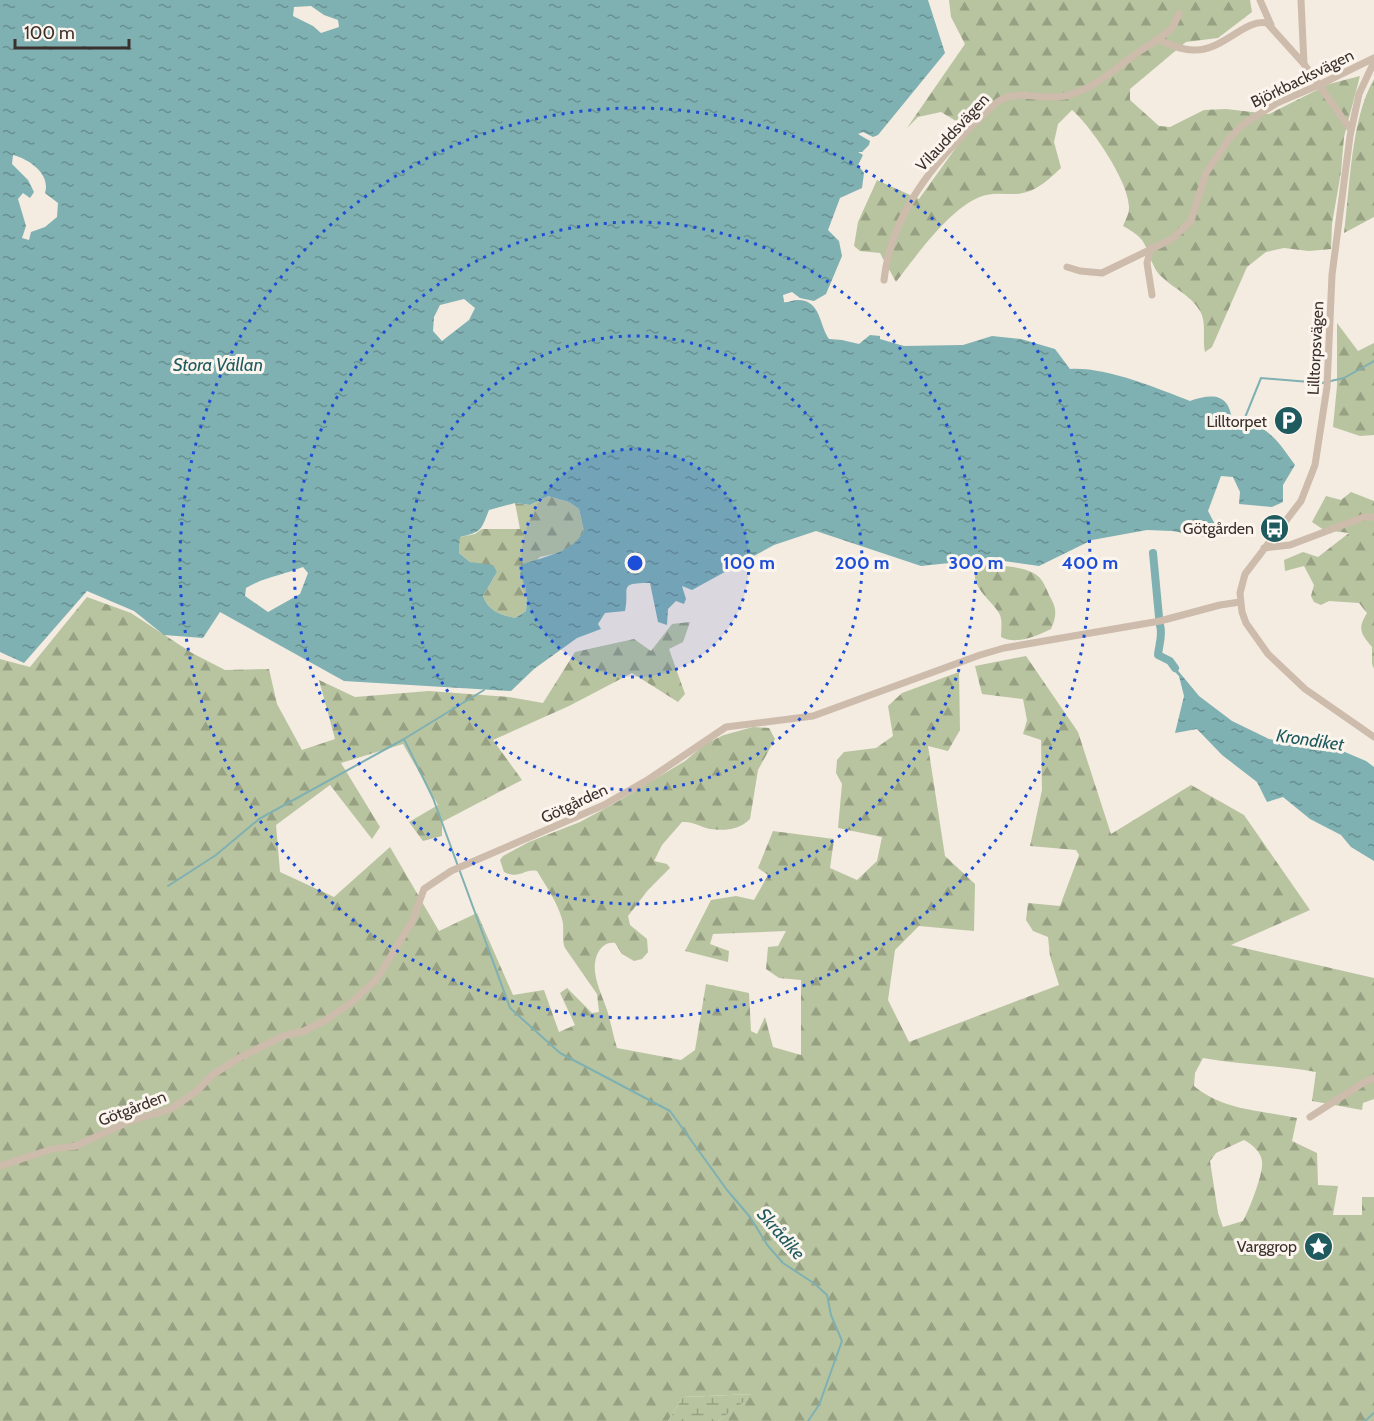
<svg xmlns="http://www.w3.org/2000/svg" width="1374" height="1421" font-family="Cabin,sans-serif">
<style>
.forest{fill:url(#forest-firs);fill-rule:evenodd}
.wetland{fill:url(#wetland-marsh)}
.water{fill:url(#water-ripples);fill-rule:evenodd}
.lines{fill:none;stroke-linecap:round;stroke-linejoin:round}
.stream{stroke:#7fb0b2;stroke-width:2}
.canal{stroke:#7fb0b2;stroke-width:8}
.street{stroke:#cdbbac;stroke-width:7}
.ring{fill:none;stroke:#1d4ed8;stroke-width:3;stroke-dasharray:3 6}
.labels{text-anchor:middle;stroke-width:6;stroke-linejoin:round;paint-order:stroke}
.street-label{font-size:16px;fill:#3b302b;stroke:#fbf5ee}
.poi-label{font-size:16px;fill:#3b302b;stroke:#fbf5ee;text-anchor:end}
.water-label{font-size:18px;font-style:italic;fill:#1f5a5e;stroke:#fbf5ee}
.centre{fill:#1d4ed8;stroke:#fbf5ee;stroke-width:3}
.ring-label{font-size:18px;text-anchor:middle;font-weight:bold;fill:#1d4ed8;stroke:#fbf5ee;stroke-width:6;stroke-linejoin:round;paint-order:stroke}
</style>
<defs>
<pattern id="forest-firs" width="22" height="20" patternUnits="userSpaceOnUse" patternTransform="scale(1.5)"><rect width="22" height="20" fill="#b8c4a0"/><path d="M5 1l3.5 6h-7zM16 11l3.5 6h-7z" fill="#97a083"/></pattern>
<pattern id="wetland-marsh" width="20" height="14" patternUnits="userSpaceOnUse" patternTransform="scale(1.5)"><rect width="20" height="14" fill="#b8c4a0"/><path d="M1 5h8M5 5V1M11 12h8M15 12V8" fill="none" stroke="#97a083"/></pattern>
<pattern id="water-ripples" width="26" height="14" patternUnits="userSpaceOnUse" patternTransform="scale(1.5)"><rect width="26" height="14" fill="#7fb0b2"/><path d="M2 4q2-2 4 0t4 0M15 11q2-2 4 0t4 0" fill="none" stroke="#699091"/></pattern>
</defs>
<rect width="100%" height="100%" fill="#f4ebe1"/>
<path class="forest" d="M949 0H1250L1252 12 1218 38 1186 42 1130 89V100L1159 126 1170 127 1204 110 1226 109 1269 114 1329 84 1360 76 1344 137 1341 172 1332 224 1331 249 1309 251 1284 248 1266 252 1247 267 1212 347 1205 352C1202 339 1207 323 1200 311 1191 295 1174 289 1162 277 1151 268 1150 251 1142 240 1137 234 1130 230 1123 226 1125 221 1129 214 1129 208 1130 183 1091 126 1072 110L1058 124 1054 142 1061 168C1047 181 1034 194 1014 194 1005 194 994 193 986 195 953 203 916 256 896 282L880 253 860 251 854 246 858 222 877 180 919 199 965 135 961 124 941 112 918 117 907 128 965 44 951 17Z
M1374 79V217L1344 233C1350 187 1351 118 1374 79Z
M1337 323 1358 351 1374 343V435L1360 436 1333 427 1337 386Z
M1351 492 1374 501V669L1372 664V647C1361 634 1357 629 1367 613L1359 603 1329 601 1321 605 1314 602 1311 596 1314 585 1304 566 1285 571 1284 560 1303 552 1318 557 1349 533 1324 530 1312 522 1326 496 1341 500Z
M548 496 569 502 579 509 584 531 578 543 558 553 540 557 520 577C528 586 527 599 526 611L515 618C501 615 488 611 483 596L497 572 470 562 459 553 460 537 475 534 482 529H520L515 503 530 505Z
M982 565C999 566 1027 565 1040 578 1044 583 1047 590 1049 595 1057 608 1057 615 1051 629 1037 636 1016 645 1001 637 1001 629 1003 620 999 613 993 601 961 580 982 565Z
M87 597 131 613 192 653 225 670 269 669 277 704 302 750 335 739 319 680 355 697 429 691 509 697 543 703 575 652 634 639 651 651 672 624 690 622 683 642 669 649 685 694 678 702 632 673 569 706 493 740 522 780 442 822V836L423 841 409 822 438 805 403 744 341 763 380 827 372 839 330 785 276 825 280 872 334 897 390 847 439 931 477 913 513 995 544 990 559 1032 575 1025 560 993 567 988 592 1013 599 1012 597 994 565 948C561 939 565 929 562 919 557 902 546 886 537 871 524 868 520 880 504 872L500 860 503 856 529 842 580 822 615 803 685 761 705 744 724 735 753 727 769 728 775 739 758 770 750 819C739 830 725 831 710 829 701 827 692 821 682 822L662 845 654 861 667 864 670 868 648 890 628 916 630 925 647 939 648 952 642 959 634 961 622 954 615 943C608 942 603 945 599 951 588 969 601 992 607 1010 611 1023 613 1035 617 1048L681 1060 695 1050 706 984 749 993 751 1031 757 1034 765 1017 773 1047 801 1055V980L779 978 766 969 768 947 778 946 786 931 713 934 710 944 729 951 728 962 685 951 711 900 736 896 754 900 768 875 758 868 773 831 834 839 830 868 857 880 877 861 882 837 838 828 842 784 836 773 837 760 844 752 876 748 893 736 888 706 902 693 959 672 960 730 948 751 928 746 945 856 975 884 974 931 919 926 895 950 888 1000 909 1042 1059 985 1050 956 1048 937 1033 931 1026 920 1028 903 1060 906 1079 855 1076 850 1030 846 1042 790 1041 740 1023 734 1027 720 1023 699 982 694 975 666 1026 656 1078 732 1111 834 1191 785 1244 815 1310 910 1231 945 1374 978V1099L1363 1103 1362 1110 1312 1101 1316 1072C1278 1065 1240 1065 1203 1058L1195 1073 1194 1086C1224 1111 1261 1110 1297 1118L1292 1141 1317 1153 1318 1185 1338 1186 1333 1215H1362V1197H1374V1421H718L753 1394 683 1397 668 1421H0V659L30 667ZM1244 1140C1252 1144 1261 1152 1262 1161 1264 1173 1249 1210 1243 1221L1223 1227 1218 1213 1210 1161 1216 1153Z"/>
<path class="wetland" d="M754 1394 718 1421H668L683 1397Z"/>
<path class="water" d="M0 0H928L945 53 878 135 873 137 863 132 858 134 870 141 869 145 862 152H858L863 155 858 165 864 173 862 188 840 198 828 230 839 241 842 256 826 294 814 301 800 298 792 292 783 295 784 302C788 303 793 300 798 300 821 300 819 325 829 339L842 340 859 344 870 335 880 336V339L904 346 963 345 992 336 1021 339 1055 349 1070 369C1107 367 1156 388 1190 401 1215 392 1231 395 1232 424L1236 426 1244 420C1271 429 1279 443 1295 465L1283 485V502L1272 507 1239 504 1240 492 1233 477 1221 476 1208 511 1219 532 1213 538 1172 531 1147 530 1092 540 1039 566 960 555 959 562 921 566 816 531 774 545 692 590 682 586 686 599 684 604 676 601 668 609 667 625 658 622 650 583C617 583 630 587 625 611L605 613 598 624 601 629 577 638 534 669 511 691 344 681 220 612 203 638 164 635 134 611 87 591 24 663 0 652ZM311 6 324 15 338 20 339 27 321 33 313 26 293 16 294 7ZM13 155C29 159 51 174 45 193L58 203 57 217 45 227 31 232 29 240 22 238 26 226 18 199 23 193 30 198 34 192 28 180 12 164ZM464 299 475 308 469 320 442 341 433 331 434 317 440 305ZM548 496 569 502 579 509 584 531C571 554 544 556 521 565L520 577C528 586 527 599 526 611L515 618C501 615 488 611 483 596L497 572 493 565 470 562 459 553 460 537C482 532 481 530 489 510L515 503 530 505ZM303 567 308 573 300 594 268 612 245 596 246 588C264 577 283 575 303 567Z
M1170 661 1199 696 1232 721 1269 739 1304 746 1333 747 1366 761 1374 767V861L1351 847 1341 835 1310 819 1283 797 1267 802 1257 782 1222 755 1197 729 1175 733 1184 696 1179 676 1169 666Z"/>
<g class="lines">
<path class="stream" d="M1244 420 1261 378 1322 383 1344 378 1374 361
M404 739 433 798 510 1008 560 1053 670 1111 727 1190 750 1217 768 1246 783 1263 815 1284 827 1295 831 1315 842 1341 819 1405 808 1421
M168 886 216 855 259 819 404 739 484 690
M1365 1421 1374 1413"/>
<path class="canal" d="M1153 553 1159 617
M1160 625C1163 635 1159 644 1158 655L1170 661 1175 668"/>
<path class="street" d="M1260 0 1271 25
M1301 0 1304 64
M1157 39C1168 44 1181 50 1193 50 1222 52 1245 18 1267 23L1304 64 1351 130
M1374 62 1359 94 1350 136 1332 275 1327 387 1315 465 1301 501 1245 574 1240 593 1242 612 1246 623 1268 654 1305 689 1374 737
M1151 248 1147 263 1152 295
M1067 267 1080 271 1102 273 1172 239 1191 221 1206 173 1229 139 1242 125 1277 103 1319 85 1374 58
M884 280C892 206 944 151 997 102 1017 88 1042 101 1065 96 1093 90 1117 67 1140 51 1150 44 1166 36 1173 26 1176 22 1177 17 1179 14
M1264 548 1290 545 1364 517H1374
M1310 1117 1363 1083 1374 1078
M0 1166 52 1149 76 1146 130 1121 171 1109 197 1091 211 1076 237 1059 283 1036 304 1031 326 1020 352 1002 376 980 412 922 424 889 451 871 604 805 649 779 726 727 813 716 980 655 1004 648 1160 621 1220 605 1240 602"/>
</g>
<circle cx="635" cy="563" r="114" fill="#1d4ed8" fill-opacity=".12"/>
<g class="ring">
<circle cx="635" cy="563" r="114"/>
<circle cx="635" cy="563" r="227"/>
<circle cx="635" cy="563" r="341"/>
<circle cx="635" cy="563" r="455"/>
</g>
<defs>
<symbol id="parking-disc" viewBox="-11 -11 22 22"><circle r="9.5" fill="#1f5a5e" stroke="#fbf5ee"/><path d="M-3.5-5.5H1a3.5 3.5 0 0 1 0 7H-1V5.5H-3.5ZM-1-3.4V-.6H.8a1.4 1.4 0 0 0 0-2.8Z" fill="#fff"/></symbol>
<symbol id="bus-disc" viewBox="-11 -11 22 22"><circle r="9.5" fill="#1f5a5e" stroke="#fbf5ee"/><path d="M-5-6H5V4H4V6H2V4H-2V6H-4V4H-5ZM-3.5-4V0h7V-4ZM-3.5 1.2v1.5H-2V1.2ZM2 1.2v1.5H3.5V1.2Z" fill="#fff"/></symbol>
<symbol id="sight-disc" viewBox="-11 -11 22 22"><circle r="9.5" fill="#1f5a5e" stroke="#fbf5ee"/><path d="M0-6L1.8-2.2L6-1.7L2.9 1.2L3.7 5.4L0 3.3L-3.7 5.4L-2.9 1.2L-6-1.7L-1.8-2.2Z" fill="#fff"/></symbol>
</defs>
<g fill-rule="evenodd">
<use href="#parking-disc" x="1272" y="404" width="33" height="33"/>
<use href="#bus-disc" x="1258" y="512" width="33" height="33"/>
<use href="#sight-disc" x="1302" y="1230" width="33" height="33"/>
</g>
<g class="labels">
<g class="street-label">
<text transform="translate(1302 78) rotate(-26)" y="6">Björkbacksvägen</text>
<text transform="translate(952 132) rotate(-47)" y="6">Vilauddsvägen</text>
<text transform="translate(1315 348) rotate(-87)" y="6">Lilltorpsvägen</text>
<text transform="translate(574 803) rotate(-25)" y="6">Götgården</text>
<text transform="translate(132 1108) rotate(-21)" y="6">Götgården</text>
</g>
<g class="poi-label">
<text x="1267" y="427">Lilltorpet</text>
<text x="1254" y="534">Götgården</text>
<text x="1297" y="1252">Varggrop</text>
</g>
<g class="water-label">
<text x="218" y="371">Stora Vällan</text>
<text transform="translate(1310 740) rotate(8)" y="6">Krondiket</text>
<text transform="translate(781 1234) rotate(49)" y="6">Skrådike</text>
</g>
</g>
<circle cx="635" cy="563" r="9" class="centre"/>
<g class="ring-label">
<text x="749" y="569">100 m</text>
<text x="862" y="569">200 m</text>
<text x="976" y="569">300 m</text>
<text x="1090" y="569">400 m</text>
</g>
<path d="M15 39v9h114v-9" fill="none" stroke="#3b302b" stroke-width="3"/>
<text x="24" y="39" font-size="18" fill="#3b302b" stroke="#fbf5ee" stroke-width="4.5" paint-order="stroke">100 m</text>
</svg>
